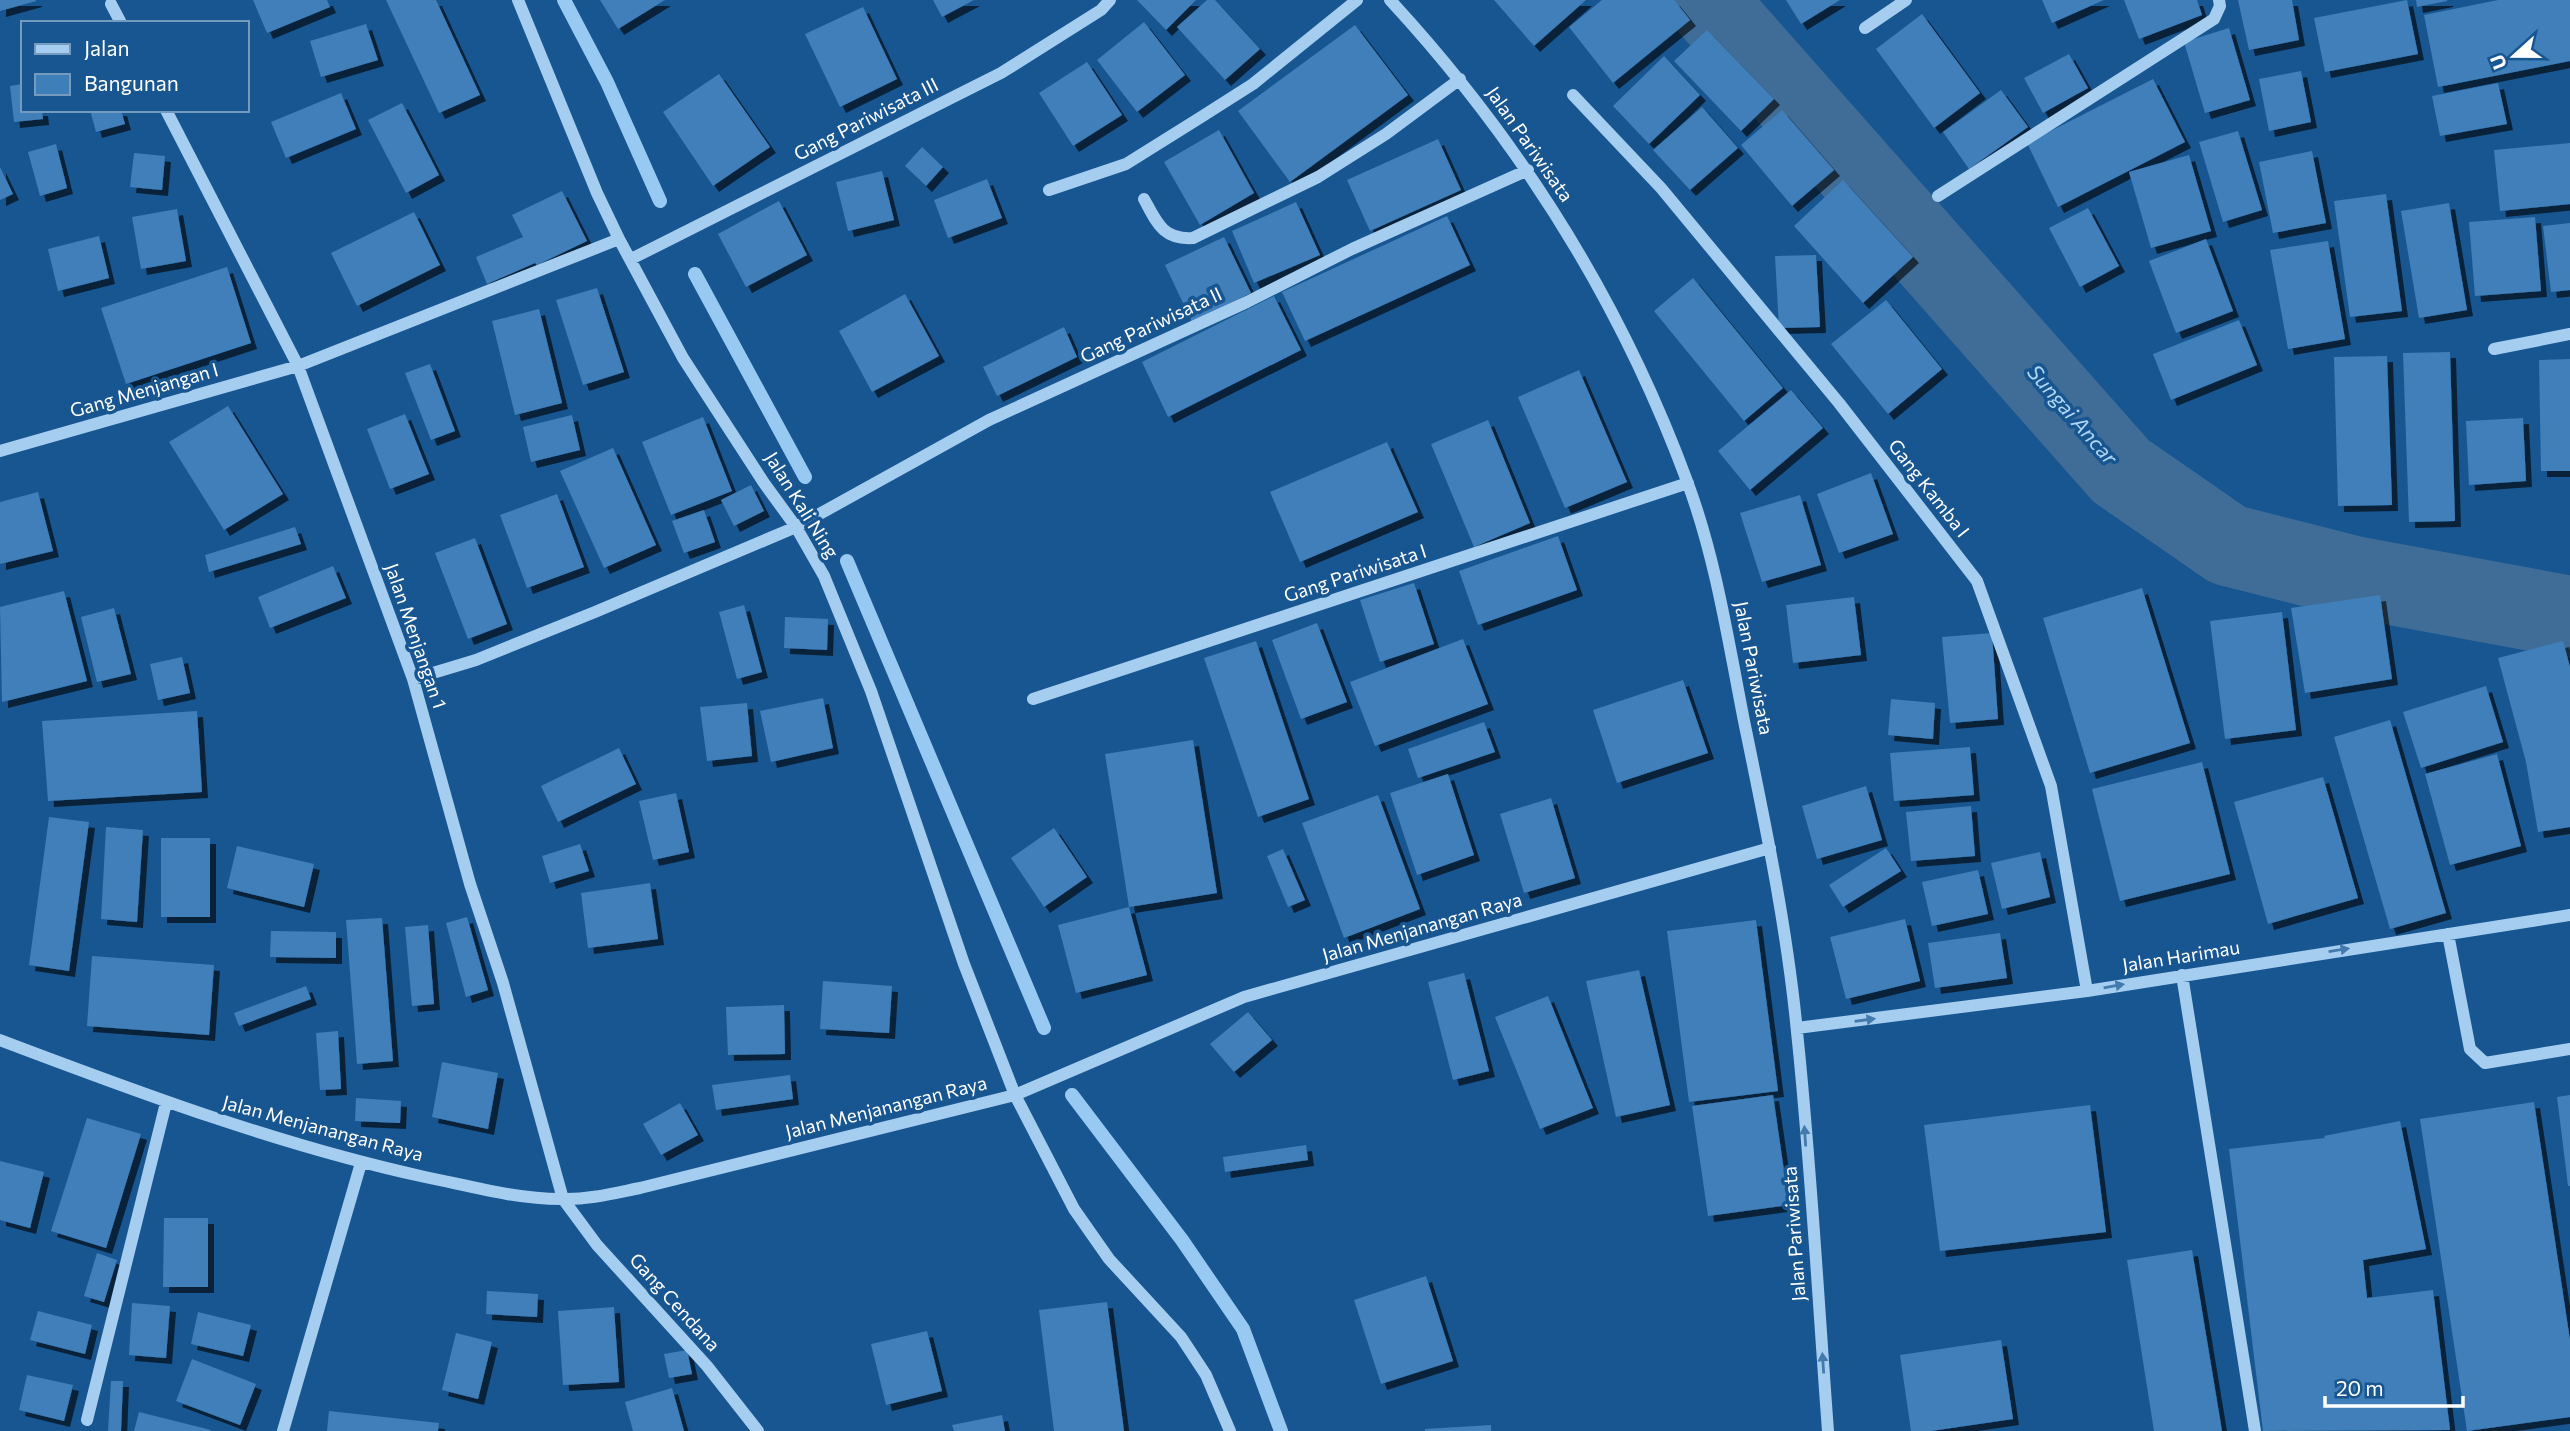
<svg xmlns="http://www.w3.org/2000/svg" width="2570" height="1431" font-family="Commissioner,sans-serif">
<style>
.lines{fill:none;stroke-linecap:round;stroke-linejoin:round}
.stream{stroke:#98c9f3;stroke-width:14}
.river{stroke:#406d97;stroke-width:82}
.building{fill:#3f7fb9;filter:url(#shadow)}
.minor{stroke:#a5cdf0;stroke-width:12}
.oneway{fill:#427aae}
.labels{text-anchor:middle;stroke-width:7;stroke-linejoin:round;paint-order:stroke}
.street-label{font-size:19px;fill:#fff;stroke:#175691}
.water-label{font-size:21px;font-style:italic;fill:#b1d7f7;stroke:#175691}
</style>
<defs>
<filter id="shadow"><feDropShadow dx="6" dy="6" stdDeviation="0" flood-color="#0009"/></filter>
</defs>
<rect width="100%" height="100%" fill="#175691"/>
<g class="lines">
<path class="stream" d="M564 0 607 82 660 201
M695 274 805 477
M847 561 1044 1028
M1072 1095 1182 1240 1243 1329 1281 1431"/>
<path class="river" d="M1705 0 2121 471 2228 545 2354 577 2570 617"/>
</g>
<path class="building" d="M0 0H36V1L0 11Z
M253 0H327L330 7 267 33Z
M386 0H436L480 95 439 113Z
M600 0H665L618 29Z
M933 0H974L942 17Z
M1137 0H1196L1166 30Z
M1207 0H1215L1260 49 1225 80 1177 27Z
M1494 0H1586L1534 46Z
M1602 0H1674L1690 20 1613 83 1569 27Z
M1786 0H1840L1801 24Z
M2042 0H2104L2052 23Z
M2124 0H2197L2202 15 2139 39Z
M2238 0H2292L2299 40 2249 50Z
M2407 0 2418 54 2325 72 2314 18Z
M2416 0H2447V1L2417 7Z
M2498 0H2570V61L2438 87 2424 15Z
M863 7 897 79 840 107 805 34Z
M1922 14 1980 93 1934 128 1876 49Z
M1144 22 1185 75 1137 112 1097 60Z
M366 24 378 60 321 77 310 41Z
M1355 25 1408 95 1290 182 1238 111Z
M2229 28 2250 100 2205 113 2184 42Z
M1707 30 1774 99 1741 131 1674 61Z
M2069 54 2088 88 2043 113 2024 78Z
M1664 56 1700 95 1649 144 1613 106Z
M1087 62 1122 115 1073 146 1039 93Z
M2301 71 2311 122 2269 131 2259 79Z
M719 74 770 147 713 186 663 112Z
M2153 79 2185 142 2058 207 2027 143Z
M2498 83 2507 124 2440 136 2432 96Z
M23 84V110H42L43 119 14 122 10 86Z
M2001 90 2028 127 1969 169 1943 132Z
M341 93 356 129 286 158 271 122Z
M402 103 439 175 406 193 368 120Z
M1702 107 1738 148 1690 190 1653 150Z
M90 110H121L125 124 96 132Z
M1782 110 1834 170 1792 206 1741 145Z
M1219 130 1254 193 1200 225 1164 162Z
M2238 131 2262 210 2223 222 2199 142Z
M1438 139 1461 190 1370 231 1347 180Z
M2570 143V204L2500 211 2494 150Z
M56 144 67 188 40 196 28 152Z
M922 147 943 167 926 186 905 166Z
M2312 151 2326 223 2273 233 2259 162Z
M134 153 165 156 162 190 130 187Z
M2189 155 2211 231 2151 248 2129 172Z
M0 167 13 194 0 200Z
M882 171 894 220 848 231 836 182Z
M987 179 1002 218 948 238 934 200Z
M1843 180 1913 257 1863 303 1794 226Z
M562 191 587 241 537 265 535 263 487 284 476 257 523 237 512 215Z
M2386 194 2402 311 2350 317 2334 201Z
M779 201 807 255 746 287 718 234Z
M1296 202 1320 255 1254 283 1232 231Z
M2449 203 2467 310 2419 318 2401 211Z
M2088 208 2119 266 2080 287 2049 228Z
M177 209 186 261 141 269 132 217Z
M414 212 440 265 357 306 331 253Z
M1447 216 1470 265 1305 341 1282 292Z
M2535 217 2541 291 2475 296 2469 222Z
M2570 223V290L2551 292 2543 226Z
M99 236 109 278 58 291 48 249Z
M1224 237 1251 293 1192 322 1165 265Z
M2206 239 2233 311 2176 333 2149 261Z
M2328 241 2345 339 2288 349 2270 250Z
M1816 255 1820 327 1779 328 1775 256Z
M227 267 251 343 126 384 101 308Z
M1693 278 1783 388 1744 421 1654 311Z
M597 288 624 372 583 385 556 300Z
M905 294 939 356 872 392 839 331Z
M1274 296 1301 350 1168 417 1142 362Z
M1886 300 1942 369 1888 414 1831 344Z
M539 309 562 403 515 415 492 321Z
M2239 320 2257 365 2171 400 2153 354Z
M1064 327 1077 357 997 396 983 367Z
M2450 352 2455 521 2409 522 2403 353Z
M2387 356 2392 505 2338 506 2334 357Z
M2570 359V471H2541L2539 360Z
M430 364 455 431 431 440 405 373Z
M1579 370 1627 482 1565 508 1518 397Z
M1791 390 1823 428 1750 490 1718 451Z
M228 406 283 494 224 530 169 442Z
M405 414 429 474 390 489 367 429Z
M572 415 580 450 531 462 523 427Z
M703 417 732 491 671 515 642 442Z
M2523 418 2526 481 2469 485 2466 421Z
M1488 420 1530 523 1474 547 1431 444Z
M1387 442 1418 512 1300 562 1270 492Z
M613 448 656 545 604 568 560 471Z
M1871 473 1893 534 1839 553 1817 494Z
M751 485 764 511 734 526 721 500Z
M38 492 53 551 0 564V502Z
M557 494 584 567 527 588 500 515Z
M1800 495 1821 565 1762 582 1740 513Z
M704 510 715 542 684 553 672 521Z
M295 527 301 544 209 572 205 555Z
M1558 536 1577 590 1478 625 1459 571Z
M475 538 507 624 468 639 435 553Z
M333 566 346 598 270 628 258 597Z
M1414 583 1434 644 1380 662 1360 600Z
M2142 588 2190 743 2090 773 2043 618Z
M64 591 87 681 2 702 0 607Z
M2380 595 2392 679 2305 693 2291 608Z
M1854 597 1861 655 1793 663 1786 605Z
M744 605 762 672 737 679 719 612Z
M114 608 131 674 97 682 81 617Z
M2282 612 2296 730 2225 739 2210 621Z
M785 617 828 619 827 650 784 648Z
M1317 623 1347 702 1301 719 1272 640Z
M1992 633 1998 719 1950 723 1942 637Z
M1463 639 1488 704 1375 746 1350 682Z
M1256 641 1309 799 1258 817 1204 658Z
M2563 641 2570 667V827L2538 832 2526 762 2498 658Z
M182 657 190 693 158 700 150 664Z
M1683 680 1708 753 1617 783 1593 710Z
M2486 686 2503 742 2421 768 2403 712Z
M823 698 833 748 771 762 760 711Z
M1891 699 1935 703 1933 739 1888 735Z
M747 703 752 756 707 761 700 707Z
M197 711 202 792 48 801 42 721Z
M2390 720 2446 913 2390 929 2334 737Z
M1484 722 1495 752 1418 778 1408 749Z
M1193 740 1217 893 1129 907 1105 754Z
M1970 747 1974 795 1894 801 1890 753Z
M619 748 636 784 558 822 541 786Z
M2497 754 2521 846 2450 865 2425 774Z
M2202 762 2230 874 2120 901 2092 789Z
M1448 774 1474 855 1417 875 1390 793Z
M2323 777 2358 898 2268 924 2234 802Z
M1866 786 1882 840 1817 859 1802 806Z
M676 793 689 852 653 860 639 801Z
M1378 795 1420 909 1344 938 1302 823Z
M1551 798 1575 878 1524 893 1500 814Z
M1971 806 1975 856 1911 861 1906 812Z
M49 817 89 822 69 971 29 965Z
M106 827 143 830 137 922 101 919Z
M1054 828 1087 877 1044 907 1011 858Z
M161 838H210V917H161Z
M580 844 589 871 550 883 542 856Z
M237 846 314 864 304 907 227 888Z
M1886 848 1901 871 1843 907 1829 885Z
M1283 849 1305 900 1288 907 1267 856Z
M2040 852 2050 897 2002 909 1991 863Z
M1978 870 1988 914 1932 926 1922 882Z
M650 883 658 939 588 948 581 893Z
M1129 907 1147 975 1076 993 1058 925Z
M467 917 488 990 466 997 446 923Z
M382 918 393 1061 357 1064 346 920Z
M1905 919 1920 981 1846 999 1830 937Z
M1756 920 1778 1091 1689 1102 1667 931Z
M428 925 434 1004 412 1006 405 927Z
M271 931 336 932V958L270 957Z
M2000 933 2007 978 1935 988 1928 943Z
M92 956 214 965 209 1035 87 1026Z
M1639 970 1670 1105 1616 1117 1586 981Z
M1464 973 1489 1071 1453 1080 1428 982Z
M823 981 892 986 889 1033 820 1029Z
M306 986 311 999 239 1026 234 1013Z
M1548 996 1593 1108 1540 1129 1495 1017Z
M784 1005 785 1054 728 1055 726 1007Z
M1248 1012 1272 1040 1234 1072 1210 1044Z
M338 1031 341 1089 320 1090 316 1033Z
M442 1062 498 1073 488 1129 432 1117Z
M790 1075 793 1099 716 1110 712 1085Z
M1773 1095 1789 1205 1708 1216 1692 1106Z
M2570 1095V1186H2568L2557 1097Z
M356 1098 401 1101 400 1123 355 1121Z
M2534 1102 2570 1340V1417L2467 1431 2420 1119Z
M680 1103 698 1135 661 1155 643 1124Z
M2090 1105 2106 1232 1940 1251 1924 1125Z
M87 1118 141 1134 106 1248 51 1231Z
M2400 1121 2426 1249 2363 1260 2367 1298 2433 1290 2450 1430 2263 1431 2229 1149 2325 1138 2324 1136Z
M1306 1145 1308 1160 1225 1172 1223 1157Z
M0 1161 44 1172 30 1228 0 1220Z
M164 1218H208V1287H163Z
M2192 1250 2222 1431H2154L2127 1260Z
M97 1253 117 1260 104 1302 84 1296Z
M1426 1276 1453 1361 1381 1384 1354 1300Z
M487 1291 538 1294 537 1317 486 1314Z
M1107 1302 1124 1431H1054L1039 1310Z
M132 1303 170 1306 166 1358 129 1355Z
M614 1307 619 1382 563 1385 558 1311Z
M38 1311 92 1325 85 1354 30 1340Z
M198 1312 251 1325 243 1356 191 1344Z
M927 1331 942 1391 886 1405 871 1344Z
M456 1333 492 1342 478 1399 442 1390Z
M2001 1340 2013 1419 1931 1431H1911L1900 1355Z
M687 1350 692 1374 669 1378 664 1354Z
M192 1359 256 1384 240 1425 176 1401Z
M27 1375 73 1385 64 1421 19 1410Z
M111 1381H123L121 1431H108Z
M672 1388 684 1431H633L625 1402Z
M329 1411 439 1423 438 1431H327Z
M139 1412 211 1430 210 1431H134Z
M1002 1415 1005 1431H954L952 1425Z
M1491 1425V1431H1425V1429Z"/>
<g class="lines">
<path class="minor" d="M518 0 597 193 619 239 683 358 764 483 796 527 824 576 871 691 964 964 1015 1095 1074 1209 1109 1259 1181 1337 1206 1375 1230 1431
M1390 0C1521 142 1620 300 1687 481 1716 559 1728 640 1744 721 1765 823 1787 927 1797 1032 1811 1164 1818 1298 1828 1431
M111 4 121 23
M1865 28 1906 0
M1573 95 1661 188 1839 403 1977 581 2051 786 2087 991
M166 110 298 366 413 679 470 884 503 983 563 1199 597 1245 707 1366 758 1431
M1049 190 1126 164 1198 119 1253 84 1357 0
M1938 196 2214 19 2220 6 2219 0
M1144 199C1157 223 1163 240 1193 238L1318 177 1386 134 1460 79
M631 259 1001 73 1101 10 1110 0
M2494 349 2570 334
M0 451 298 366 619 239
M413 679 476 660 595 612 796 527 989 420 1247 302 1352 249 1528 170
M1033 699 1688 483
M2448 934 2470 1049 2485 1063 2570 1049
M2182 975 2255 1431
M1797 1028 2087 991 2570 915
M0 1040C140 1093 279 1145 425 1177 470 1186 515 1199 561 1199 588 1200 615 1193 640 1188L1015 1095 1244 997 1770 848
M87 1420 166 1103
M283 1431 361 1163"/>
</g>
<defs><path id="oneway-solid" d="M-6-.8H1V-3.2L6.5 0L1 3.2V.8H-6Z" transform="scale(1.75)"/></defs>
<g class="oneway">
<use href="#oneway-solid" transform="translate(2339 950) rotate(-9)"/>
<use href="#oneway-solid" transform="translate(2114 986) rotate(-10)"/>
<use href="#oneway-solid" transform="translate(1865 1020) rotate(-8)"/>
<use href="#oneway-solid" transform="translate(1805 1136) rotate(-94)"/>
<use href="#oneway-solid" transform="translate(1823 1363) rotate(-94)"/>
</g>
<g class="labels">
<g class="street-label">
<text transform="translate(866 119) rotate(-27)" y="7">Gang Pariwisata III</text>
<text transform="translate(1530 144) rotate(55)" y="7">Jalan Pariwisata</text>
<text transform="translate(1151 325) rotate(-25)" y="7">Gang Pariwisata II</text>
<text transform="translate(144 390) rotate(-16)" y="7">Gang Menjangan I</text>
<text transform="translate(1929 488) rotate(52)" y="7">Gang Kamba I</text>
<text transform="translate(802 505) rotate(58)" y="7">Jalan Kali Ning</text>
<text transform="translate(1355 573) rotate(-18)" y="7">Gang Pariwisata I</text>
<text transform="translate(416 636) rotate(71)" y="7">Jalan Menjangan 1</text>
<text transform="translate(1754 668) rotate(79)" y="7">Jalan Pariwisata</text>
<text transform="translate(1422 927) rotate(-16)" y="7">Jalan Menjanangan Raya</text>
<text transform="translate(2181 956) rotate(-9)" y="7">Jalan Harimau</text>
<text transform="translate(886 1107) rotate(-14)" y="7">Jalan Menjanangan Raya</text>
<text transform="translate(323 1128) rotate(15)" y="7">Jalan Menjanangan Raya</text>
<text transform="translate(1794 1234) rotate(-94)" y="7">Jalan Pariwisata</text>
<text transform="translate(675 1302) rotate(48)" y="7">Gang Cendana</text>
</g>
<g class="water-label">
<text transform="translate(2072 415) rotate(49)" y="7">Sungai Ancar</text>
</g>
</g>
<rect x="21" y="21" width="228" height="91" fill="#175691" stroke="#749abd" stroke-width="2"/>
<rect x="35" y="44" width="35" height="10" fill="#a5cdf0" stroke="#749abd" stroke-width="2"/>
<text x="84" y="56" font-size="21" fill="#ffffff">Jalan</text>
<rect x="35" y="74" width="35" height="21" fill="#3f7fb9" stroke="#749abd" stroke-width="2"/>
<text x="84" y="91" font-size="21" fill="#ffffff">Bangunan</text>
<g transform="translate(2514 56) rotate(249)" stroke="#175691" stroke-width="5" paint-order="stroke">
<path d="M0-5L12 26L0 18L-12 26Z" fill="#ffffff"/>
<text y="-10" font-size="19" font-weight="bold" text-anchor="middle" fill="#ffffff">U</text>
</g>
<path d="M2325 1396v10h138v-10" fill="none" stroke="#ffffff" stroke-width="3.5"/>
<text x="2336" y="1396" font-size="21" fill="#ffffff" stroke="#175691" stroke-width="5" paint-order="stroke">20 m</text>
</svg>
